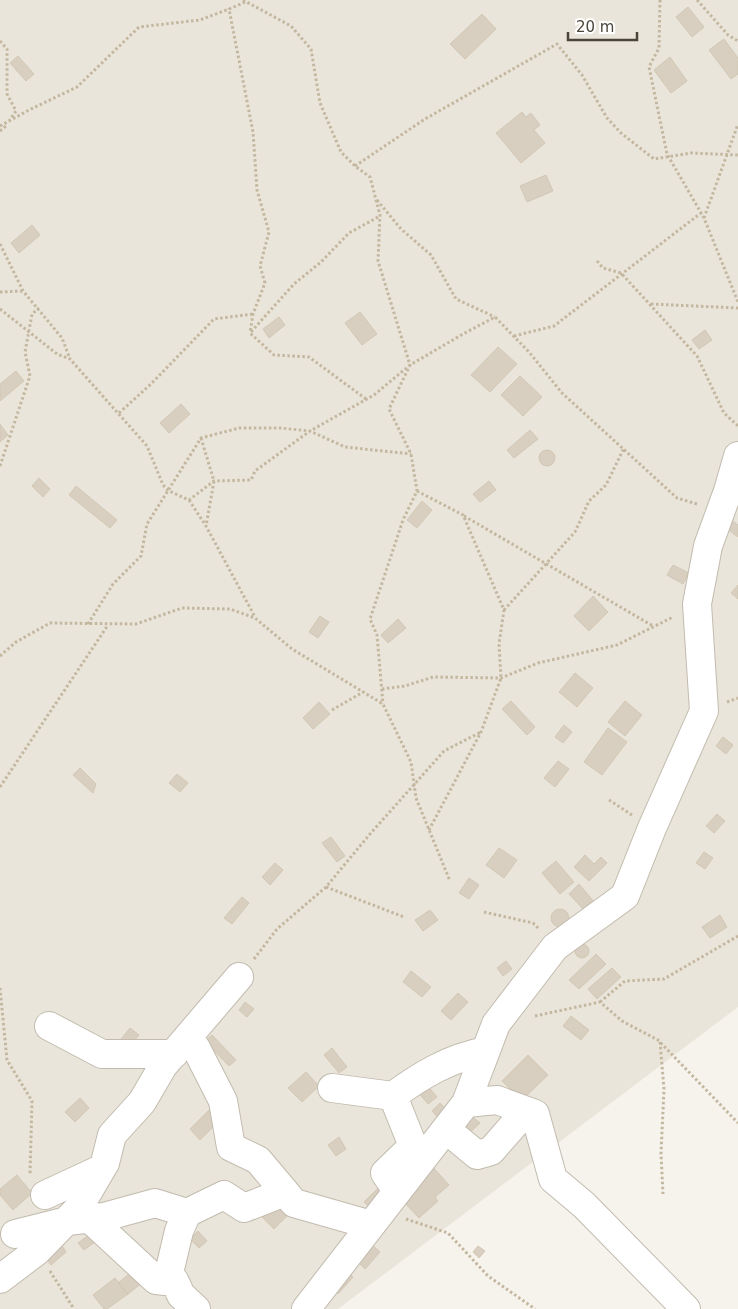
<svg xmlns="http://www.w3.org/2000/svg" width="738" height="1309" font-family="'DejaVu Sans',sans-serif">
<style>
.residential{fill:#eae5da}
.building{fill:#d8cfc1;stroke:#d3c7b4}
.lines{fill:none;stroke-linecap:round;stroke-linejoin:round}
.minor-casing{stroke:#c2bbae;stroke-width:30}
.path{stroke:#c4b79f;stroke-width:3;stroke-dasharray:2.5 2.5;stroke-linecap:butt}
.minor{stroke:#fff;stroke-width:28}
</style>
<rect width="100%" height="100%" fill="#f6f3ec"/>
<path class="residential" d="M0 0H738V1007L338 1309H0Z"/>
<path class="building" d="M688 7 704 27 692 37 676 17Z
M482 14 496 29 465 59 450 44Z
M724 39 738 58V74L731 79 709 50Z
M18 56 34 74 26 81 10 63Z
M670 57 687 81 671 93 654 70Z
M522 112 526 117 531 113 540 125 534 130 545 143 521 163 496 133Z
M546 175 553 191 527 202 520 186Z
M32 225 40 235 19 253 11 243Z
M360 312 377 334 362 345 345 323Z
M279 317 285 325 269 338 263 329Z
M705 330 712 340 699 349 692 340Z
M498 347 517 364 490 392 471 375Z
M16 371 24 381 0 401V384Z
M520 376 542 397 523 416 501 395Z
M181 404 190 414 169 433 160 423Z
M0 424 8 435 0 442Z
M530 430 538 439 514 458 507 450Z
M539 458a8 8 0 1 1 16 0a8 8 0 1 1-16 0Z
M39 478 50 489 43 497 32 486Z
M489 481 496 490 480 502 473 494Z
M76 486 117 520 110 528 69 495Z
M422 501 432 510 417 528 407 520Z
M732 520 738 525V537L726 528Z
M673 565 689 573 683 584 667 575Z
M738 585V599L731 593Z
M593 596 608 612 589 631 574 616Z
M320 616 329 622 318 638 309 632Z
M398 619 406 628 388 643 381 635Z
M575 673 593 688 577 707 559 692Z
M511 701 535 727 527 735 502 709Z
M625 701 642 715 625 736 608 722Z
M319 702 330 714 313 729 303 718Z
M564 725 572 732 563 743 555 737Z
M608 728 627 742 602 775 584 762Z
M723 737 733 745 726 754 716 746Z
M558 761 569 769 555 787 544 778Z
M80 768 96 784 93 793 73 775Z
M177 774 188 783 180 792 169 783Z
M717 814 725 821 714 833 706 826Z
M331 837 345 856 337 862 322 843Z
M499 848 517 860 504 878 486 865Z
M704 852 713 858 705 869 696 863Z
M585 855 594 864 601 857 607 863 589 881 574 867Z
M556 861 574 882 560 894 542 873Z
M275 863 283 870 270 885 262 877Z
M469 878 479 885 469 899 459 893Z
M579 884 595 903 585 911 569 894Z
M242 897 249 903 232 924 224 918Z
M551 918a9 9 0 1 1 18 0a9 9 0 1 1-18 0Z
M430 910 438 920 423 931 415 920Z
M720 915 727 927 710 938 702 927Z
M575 951a7 7 0 1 1 14 0a7 7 0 1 1-14 0Z
M596 954 606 964 579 989 569 980Z
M506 961 512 969 503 976 497 968Z
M612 968 621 977 597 999 588 989Z
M411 971 431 987 422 997 403 982Z
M458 993 468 1002 451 1020 441 1011Z
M245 1002 254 1009 247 1017 239 1010Z
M571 1016 589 1030 581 1040 563 1026Z
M130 1028 139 1035 126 1050 118 1043Z
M212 1035 236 1060 229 1066 205 1041Z
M332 1048 347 1067 339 1073 324 1055Z
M528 1055 548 1075 522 1100 502 1081Z
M306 1072 319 1086 302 1102 288 1088Z
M421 1078 437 1097 428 1104 412 1085Z
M80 1098 89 1108 75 1122 65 1112Z
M440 1103 451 1114 442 1122 432 1111Z
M210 1109 220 1120 200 1140 190 1129Z
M470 1115 480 1123 464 1138 456 1129Z
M339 1137 346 1149 336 1156 328 1145Z
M431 1165 449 1185 435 1197 438 1201 419 1218 404 1202 422 1186 415 1179Z
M17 1175 32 1193 13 1210 0 1195V1189Z
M383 1183 390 1189 371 1209 364 1202Z
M277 1203 288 1215 274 1229 262 1217Z
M97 1229 103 1236 84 1250 78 1243Z
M198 1231 207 1241 199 1248 190 1239Z
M368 1241 380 1252 365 1269 353 1257Z
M61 1244 66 1252 51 1265 45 1257Z
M478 1246 485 1251 479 1258 473 1252Z
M139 1266 148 1278 128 1294 118 1283Z
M345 1270 353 1277 338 1294 330 1287Z
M115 1278 128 1294 107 1309H104L93 1295Z"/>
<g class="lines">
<defs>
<path id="minor" d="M49 1026 102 1054H174
M182 1044 196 1048 223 1101 231 1147 258 1160 285 1192
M332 1088 393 1096C421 1075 450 1058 486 1051
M393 1096 413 1146 385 1173 397 1191
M466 1103 497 1100 535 1114 553 1179 584 1205 686 1309
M447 1130 477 1155 491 1151 526 1111
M45 1195 101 1169
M89 1218 156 1280 175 1282 181 1295 196 1309
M15 1234 67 1221 104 1217 155 1203 187 1213 224 1195 244 1208 285 1192 294 1203 371 1225
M0 1279 37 1251 78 1209 105 1163 112 1135 142 1102 163 1066 239 977
M175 1282 169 1273 179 1231 187 1213
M306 1309 466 1103 496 1024 555 947 625 896 652 828 704 711 697 604 708 546 728 491 738 456"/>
</defs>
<use href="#minor" class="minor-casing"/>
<path class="path" d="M243 0 291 26 311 49 320 103 341 152 355 166 370 177 380 215 378 261 410 365 389 409 411 454 417 491 403 520 370 619 377 635 383 704
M660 0 659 48 649 67 667 154 704 218 738 302
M697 0 728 35 738 41
M245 2 229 9 253 132 257 190 269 232 260 266 265 283 253 314 250 333
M0 41 7 49V94L16 111 9 121
M0 126 29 110 77 87 139 27 200 20 229 9
M0 131 6 126
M355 166 425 119 557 44 582 75 607 118 621 133 654 159 691 153 738 155
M377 200 401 229 431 255 456 299 495 317
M704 218 738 124
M0 244 23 291 62 338 70 359
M597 261 603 268 621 273 697 356 724 413 738 426
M0 292 23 291
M651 304 738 308
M0 309 57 354 70 359 147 446 163 485 169 491 189 500 214 481 251 480 255 471 310 431 374 395 410 365 463 334 495 317 529 352 562 393 677 498 697 504
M514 336 554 326 701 213
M366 399 309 357 274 355 250 333 294 284 321 262 349 233 380 216
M119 413 151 384 214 319 253 314
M201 438 214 481 206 526
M0 466 30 376 25 352 32 314 39 308
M417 491 463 515 504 610 499 644 501 678 481 732 429 830
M189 500 206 526 255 617
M464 516 653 626
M504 610 575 532 589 501 606 485 624 448
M88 624 113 584 141 556 147 524 201 438 239 428H280L310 431 345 447 411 454
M0 656 16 642 50 623 136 624 182 608 230 609 255 618 292 649 383 704 411 762 416 798 450 881
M382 689 405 686 433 677 501 678 538 663 617 645 673 617
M727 702 738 698
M332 710 363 692
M0 787 108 625
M609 800 632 815
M326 887 404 917
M484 912 533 923 538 928
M254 959 277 929 326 887 370 834 444 751 481 732
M0 988 7 1060 32 1101 30 1174
M600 1002 625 981 664 979 738 936
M535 1016 600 1002 622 1021 658 1040 738 1123
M660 1042 664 1089 661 1154 663 1194
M406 1219 448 1233 488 1276 535 1309
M50 1271 74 1309"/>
<use href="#minor" class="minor"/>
</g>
<path d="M568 32v8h69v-8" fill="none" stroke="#4b4439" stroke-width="2.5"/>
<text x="576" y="32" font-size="15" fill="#4b4439" stroke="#ffffff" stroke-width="4" paint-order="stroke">20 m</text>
</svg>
